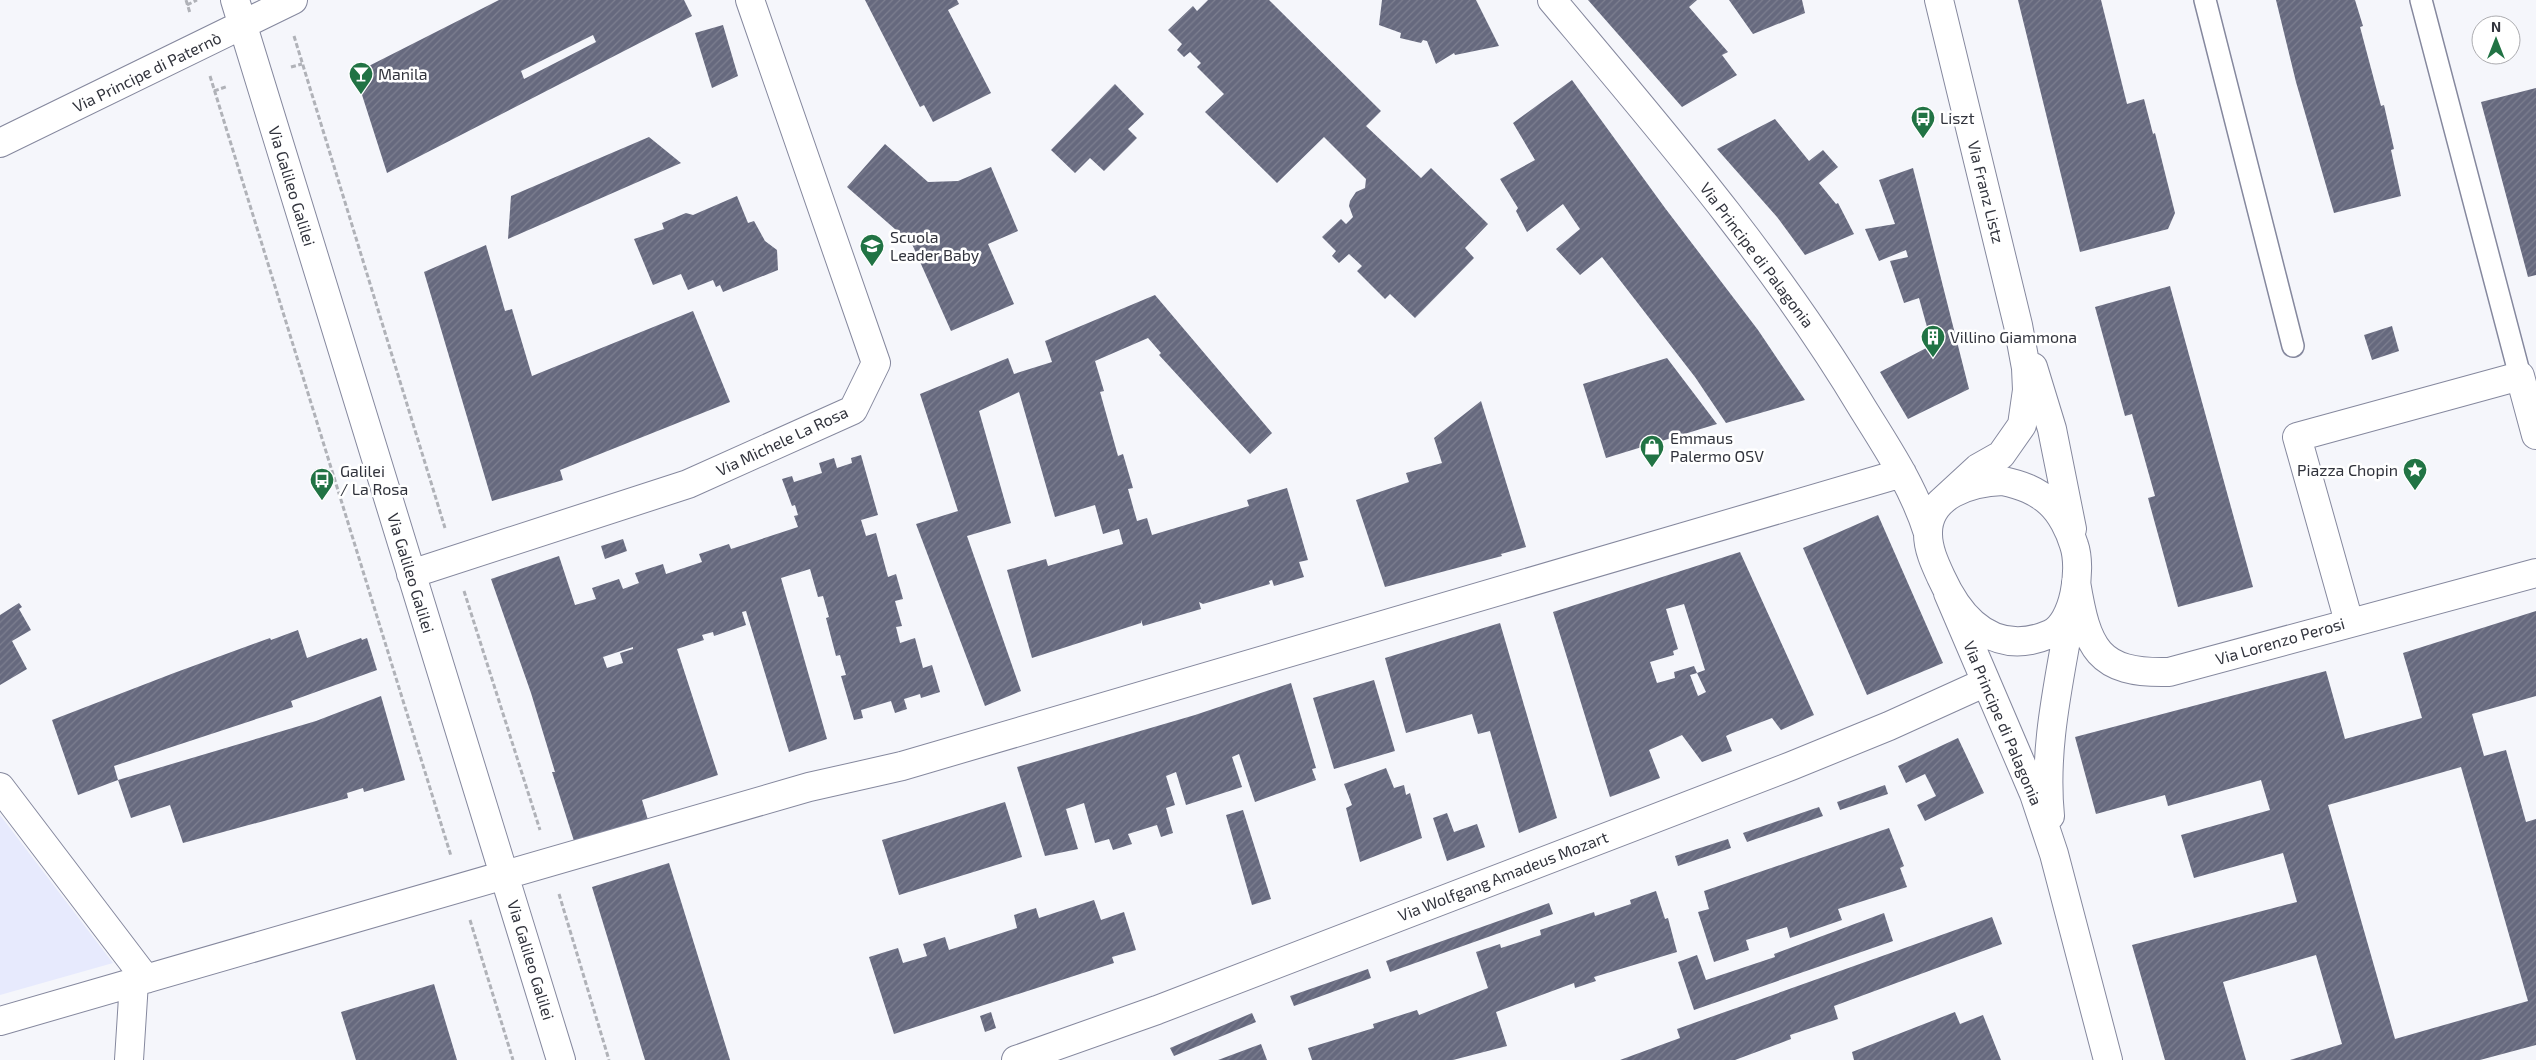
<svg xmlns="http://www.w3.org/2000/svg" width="2536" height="1060" font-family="'Exo 2',sans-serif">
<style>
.built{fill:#e7eafd}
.building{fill:url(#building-hatch);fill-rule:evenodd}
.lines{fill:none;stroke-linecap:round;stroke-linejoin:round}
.service-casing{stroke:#85889e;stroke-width:24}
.minor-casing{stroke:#85889e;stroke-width:30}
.path{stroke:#b0b2b8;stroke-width:3;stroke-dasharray:5 2.5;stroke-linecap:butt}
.service{stroke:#fff;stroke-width:21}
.minor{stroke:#fff;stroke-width:28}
.labels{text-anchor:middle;stroke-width:5;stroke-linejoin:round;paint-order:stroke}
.street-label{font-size:16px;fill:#31333c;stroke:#fff}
.poi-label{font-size:16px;fill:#31333c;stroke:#fff;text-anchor:start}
</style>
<defs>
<pattern id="building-hatch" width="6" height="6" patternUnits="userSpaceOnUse" patternTransform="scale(1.25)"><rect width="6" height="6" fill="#66697e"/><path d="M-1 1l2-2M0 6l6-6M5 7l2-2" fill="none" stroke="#7d7f90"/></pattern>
</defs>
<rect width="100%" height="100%" fill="#f5f6fb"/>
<path class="built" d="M0 815 113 963 0 995Z"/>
<path class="building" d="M499 0H684L692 16 387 173 355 73ZM593 35 596 42 524 79 521 71Z
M865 0H957L959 4 948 10 991 93 933 122 924 105 920 107Z
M1208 0H1269L1381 111 1366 126 1421 178 1431 168 1488 224 1465 248 1474 258 1415 318 1390 294 1385 299 1357 271 1362 266 1349 254 1339 263 1332 256 1336 251 1322 237 1341 219 1346 224 1353 217 1349 206 1350 201 1356 192 1365 188 1366 179 1324 137 1277 183 1205 112 1224 94 1197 67 1201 63 1190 52 1184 57 1177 50 1182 44 1168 30 1193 6 1197 11Z
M1382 0H1476L1499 46 1455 55 1454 53 1436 64 1427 41 1423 40 1421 43 1400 38 1401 33 1379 25Z
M1588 0H1697L1689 7 1728 52 1722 55 1737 75 1682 107Z
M1729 0H1802L1805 13 1753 34Z
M2018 0H2101L2127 104 2144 99 2153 134 2155 133 2175 213 2168 229 2080 252Z
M2276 0H2355L2363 26 2360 27 2381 106 2384 105 2394 149 2391 150 2401 196 2334 213 2296 82Z
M723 25 738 76 712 88 695 33Z
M1572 80 1665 208 1758 330 1805 400 1726 423 1695 377 1602 257 1580 275 1556 249 1580 229 1563 204 1527 232 1516 211 1518 208 1500 179 1535 160 1513 123Z
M1115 84 1144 114 1128 129 1137 138 1104 171 1090 158 1075 173 1051 150Z
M2536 88V275L2528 277 2481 102Z
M1775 119 1809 161 1823 150 1838 167 1819 183 1836 204 1838 203 1854 234 1805 255 1777 217 1717 149Z
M649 137 681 163 508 239 511 196Z
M885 144 928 182 958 181 991 167 1018 231 988 244 1014 304 951 331 912 244 847 187Z
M1913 168 1969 389 1908 419 1880 372 1932 345 1919 298 1904 303 1890 261 1908 257 1906 250 1879 261 1865 229 1895 224 1879 180Z
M737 196 748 223 754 221 765 241 777 250 778 270 723 292 720 285 716 287 713 280 688 290 681 274 653 285 634 239 664 229 662 223 686 213 693 215Z
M486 245 505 311 512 309 532 376 693 311 730 402 560 470 563 480 492 501 424 272Z
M2170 286 2253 587 2178 607 2148 498 2155 496 2132 414 2125 416 2095 307Z
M1155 295 1272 433 1250 454 1159 355 1161 353 1148 338 1095 361 1104 391 1100 392 1118 456 1123 454 1133 488 1128 489 1137 521 1147 518 1152 535 1249 506 1247 500 1287 488 1308 560 1299 562 1304 577 1274 586 1272 580 1269 581 1270 584 1203 604 1199 602 1201 609 1143 626 1141 620V623L1032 658 1007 570 1046 559 1048 566 1123 544 1119 529 1103 534 1095 505 1055 517 1019 392 979 411 1011 523 967 536 1021 691 985 706 916 524 958 511 920 394 1008 358 1014 374 1052 362 1045 341Z
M2392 326 2399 351 2372 360 2364 335Z
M1667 358 1717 424 1606 458 1583 384Z
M1481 401 1526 547 1501 554 1502 556 1385 587 1356 500 1409 482 1406 473 1442 463 1434 438Z
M861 455 878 515 861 520 866 536 876 533 888 577 896 574 903 599 895 601 902 626 896 627 900 643 915 638 923 668 932 665 940 692 921 698 920 694 904 699 907 709 895 713 891 701 861 710 863 718 854 720 841 676 846 675 840 655 836 656 826 618 829 617 823 596 818 597 810 569 781 578 827 739 789 752 746 611 742 612 746 625 714 636 713 632 702 635 704 640 677 649 718 775 642 800 648 820 574 841 552 772H555L531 693 491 579 559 556 575 605 596 599 592 588 619 579 623 589 639 583 635 573 663 564 666 574 702 562 699 554 729 544 731 549 798 527 794 516 798 515 795 505 792 506 782 479 792 476 794 482 822 473 819 463 834 458 837 468 852 463 851 458ZM633 647V649L620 653 623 663 607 668 603 657Z
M1878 515 1943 663 1867 695 1803 548Z
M623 539 627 551 605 559 601 546Z
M1740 552 1814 715 1781 730 1772 718 1730 734 1726 736 1732 751 1702 762 1682 735 1649 750 1660 778 1610 797 1553 612ZM1684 604 1705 670 1697 673 1706 692 1698 696 1690 675 1697 673 1694 666 1674 672 1675 678 1657 683 1650 662 1674 655 1673 651 1678 649 1666 609Z
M19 603 22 607 19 609 31 630 12 641 27 669 0 685V615Z
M2536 611V696L2472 714 2484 756 2506 750 2526 822 2536 819V1045L2480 1060H2290L2342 1044 2316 955 2223 982 2246 1060H2165L2132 945 2297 902 2283 853 2194 878 2181 835 2270 810 2261 780 2168 806 2165 795 2096 814 2075 737 2326 671 2345 739 2422 718 2403 653ZM2461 767 2528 1001 2395 1039 2328 805Z
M1500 623 1557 818 1519 833 1490 731 1478 734 1472 714 1406 733 1385 658Z
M298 630 307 658 361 638 362 640 367 638 377 670 291 701 293 707 114 766 118 780 78 795 52 720 174 673 270 638 271 640Z
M1374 680 1395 751 1334 769 1313 698Z
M1291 683 1316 768 1312 769 1316 780 1255 802 1239 754 1232 757 1242 787 1186 805 1176 772 1166 776 1175 805 1166 808 1173 833 1161 837 1157 825 1128 834 1132 844 1113 850 1109 839 1095 843 1084 803 1066 809 1078 849 1045 856 1017 767 1195 715Z
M381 696 405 780 364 792 363 788 347 793 348 798 183 843 170 805 131 818 118 780 316 721Z
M1958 738 1984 793 1925 821 1917 805 1936 796 1925 774 1906 783 1898 766Z
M1386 768 1394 788 1404 785 1406 795 1410 793 1422 838 1360 862 1346 808 1352 805 1344 784Z
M1885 785 1888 794 1840 810 1837 802Z
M1005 802 1022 857 899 895 882 840Z
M1819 807 1823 816 1747 842 1743 833Z
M1243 810 1271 899 1252 905 1226 815Z
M1447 813 1454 832 1477 824 1485 847 1447 861 1433 818Z
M1889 828 1904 866 1900 868 1907 887 1838 909 1842 920 1790 938 1787 927 1746 940 1749 950 1714 962 1698 912 1709 909 1704 891Z
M1728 839 1731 848 1678 866 1675 856Z
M669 863 684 911 730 1060H645L592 887Z
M1656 891 1665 919 1668 918 1677 952 1594 977 1596 981 1575 988 1574 983 1496 1012 1507 1046 1453 1060H1312L1308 1048 1374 1028 1373 1024 1417 1010 1419 1015 1488 988 1476 952 1500 944 1501 948 1541 935 1540 930 1594 912 1595 916 1631 904 1630 900Z
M1094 900 1101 920 1124 912 1136 950 1112 957 1114 963 894 1034 869 957 898 948 903 963 927 956 923 944 945 937 949 950 1017 928 1014 915 1036 908 1039 918Z
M1549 903 1553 914 1390 972 1386 961Z
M1884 913 1893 941 1694 1010 1678 962 1697 955 1706 980 1775 957 1774 954Z
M1992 917 2002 944 1834 1006 1838 1019 1790 1035 1791 1039 1735 1060H1620L1680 1038 1677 1029Z
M1368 969 1371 978 1294 1006 1290 996Z
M434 984 457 1060H356L341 1012Z
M991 1012 996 1028 985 1032 980 1016Z
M1955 1012 1960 1024 1983 1015 2001 1060H1854L1852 1052Z
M1252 1013 1256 1022 1174 1056 1170 1048Z
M1261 1044 1267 1060H1218Z"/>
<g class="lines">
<defs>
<path id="service" d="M2205 0 2293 346
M2421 0 2520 376"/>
<path id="minor" d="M235 0 561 1060
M1552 0C1662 131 1775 262 1863 409 1888 449 1914 488 1928 533
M1939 0 2018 325 2026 368 2027 390 2022 425 2001 455 1978 468 1940 503
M0 143 293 0
M2033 367 2052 429 2072 529
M2003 481C2021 485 2036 490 2050 503 2061 513 2070 531 2074 545 2082 568 2075 623 2050 634 1997 657 1962 623 1941 577 1935 564 1928 549 1928 534 1927 495 1971 482 2003 481Z
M411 574 688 484 853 410 876 363 750 0
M2076 582C2087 648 2097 674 2169 672L2536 573
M1948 593 2034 794 2054 854 2108 1060
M2349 622 2297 437 2520 376 2536 435
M0 787 146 979
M2050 816C2043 746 2060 679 2071 611
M0 1021 809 787 902 766 1902 473
M129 1060 134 982
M1016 1060 1157 1010 1791 766 1889 726 1986 682"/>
</defs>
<use href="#service" class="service-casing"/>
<use href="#minor" class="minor-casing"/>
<path class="path" d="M186 0 190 13
M187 5 197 0
M294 36 445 528
M291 67 302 64
M210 76 451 856
M214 91 228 86
M464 591 540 830
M559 894 609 1060
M470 920 513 1060"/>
<use href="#service" class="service"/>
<use href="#minor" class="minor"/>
</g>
<defs>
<symbol id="bar-pin" viewBox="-11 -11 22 30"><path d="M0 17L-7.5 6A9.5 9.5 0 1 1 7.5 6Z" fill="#217344" stroke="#fff"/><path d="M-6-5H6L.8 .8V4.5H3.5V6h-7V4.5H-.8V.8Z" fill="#fff"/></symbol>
<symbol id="bus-pin" viewBox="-11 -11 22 30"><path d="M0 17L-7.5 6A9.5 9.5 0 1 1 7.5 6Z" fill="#217344" stroke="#fff"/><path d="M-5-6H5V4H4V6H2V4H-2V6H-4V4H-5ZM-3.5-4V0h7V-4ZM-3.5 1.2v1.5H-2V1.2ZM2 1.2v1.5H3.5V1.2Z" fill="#fff"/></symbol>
<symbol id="school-pin" viewBox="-11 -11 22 30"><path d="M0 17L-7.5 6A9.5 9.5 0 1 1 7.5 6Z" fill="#217344" stroke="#fff"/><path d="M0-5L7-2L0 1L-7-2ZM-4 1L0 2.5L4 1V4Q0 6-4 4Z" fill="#fff"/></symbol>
<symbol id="building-pin" viewBox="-11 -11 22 30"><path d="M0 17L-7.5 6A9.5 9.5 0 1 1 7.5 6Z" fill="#217344" stroke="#fff"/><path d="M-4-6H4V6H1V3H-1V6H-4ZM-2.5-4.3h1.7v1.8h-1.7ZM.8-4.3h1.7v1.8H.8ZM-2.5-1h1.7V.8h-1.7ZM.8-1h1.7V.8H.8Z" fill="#fff"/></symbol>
<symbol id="shop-pin" viewBox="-11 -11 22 30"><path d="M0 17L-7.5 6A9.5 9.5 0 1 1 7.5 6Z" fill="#217344" stroke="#fff"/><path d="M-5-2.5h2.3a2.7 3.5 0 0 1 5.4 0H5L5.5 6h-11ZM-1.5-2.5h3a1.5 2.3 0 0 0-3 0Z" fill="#fff"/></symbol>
<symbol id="sight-pin" viewBox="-11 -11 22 30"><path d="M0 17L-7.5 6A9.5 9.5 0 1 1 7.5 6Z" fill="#217344" stroke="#fff"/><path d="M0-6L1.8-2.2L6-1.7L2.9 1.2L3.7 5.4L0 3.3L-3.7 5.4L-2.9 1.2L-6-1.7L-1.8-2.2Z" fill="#fff"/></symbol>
</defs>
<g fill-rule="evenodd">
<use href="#bar-pin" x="347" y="60" width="28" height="38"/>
<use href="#bus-pin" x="1909" y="104" width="28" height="38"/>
<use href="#school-pin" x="858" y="232" width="28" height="38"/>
<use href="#building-pin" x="1919" y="323" width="28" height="38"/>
<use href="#shop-pin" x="1638" y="433" width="28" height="38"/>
<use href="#sight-pin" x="2401" y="456" width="28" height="38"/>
<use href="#bus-pin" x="308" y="466" width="28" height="38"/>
</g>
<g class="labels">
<g class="street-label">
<text transform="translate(147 72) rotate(-26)" y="6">Via Principe di Paternò</text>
<text transform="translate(292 186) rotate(73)" y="6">Via Galileo Galilei</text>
<text transform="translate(1986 192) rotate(76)" y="6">Via Franz Listz</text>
<text transform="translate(1757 255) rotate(53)" y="6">Via Principe di Palagonia</text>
<text transform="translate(782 441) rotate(-25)" y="6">Via Michele La Rosa</text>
<text transform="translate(411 573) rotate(73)" y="6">Via Galileo Galilei</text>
<text transform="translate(2280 641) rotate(-16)" y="6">Via Lorenzo Perosi</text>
<text transform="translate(2003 723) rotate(67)" y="6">Via Principe di Palagonia</text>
<text transform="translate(1503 876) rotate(-21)" y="6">Via Wolfgang Amadeus Mozart</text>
<text transform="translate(531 960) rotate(73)" y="6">Via Galileo Galilei</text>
</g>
<g class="poi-label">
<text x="378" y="80">Manila</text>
<text x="1940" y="124">Liszt</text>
<text x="890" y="243">Scuola<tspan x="890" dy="18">Leader Baby</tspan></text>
<text x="1950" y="343">Villino Giammona</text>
<text x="1670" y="444">Emmaus<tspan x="1670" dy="18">Palermo OSV</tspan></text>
<text x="2398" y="476" text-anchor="end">Piazza Chopin</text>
<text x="340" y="477">Galilei<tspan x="340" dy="18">/ La Rosa</tspan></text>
</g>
</g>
<g transform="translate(2496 40)"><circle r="24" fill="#ffffff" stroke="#adadb1"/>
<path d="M0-4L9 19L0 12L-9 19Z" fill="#217344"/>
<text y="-8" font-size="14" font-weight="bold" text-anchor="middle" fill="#31333c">N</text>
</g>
</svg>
